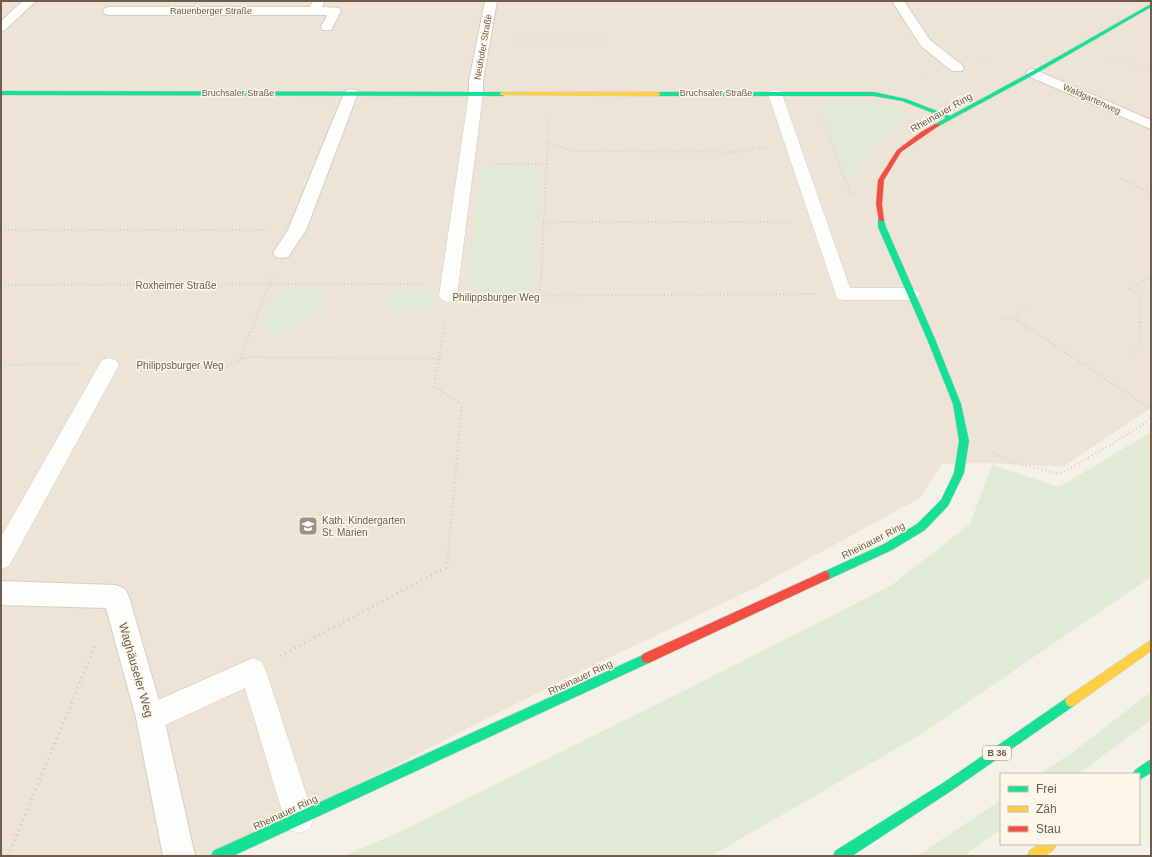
<svg xmlns="http://www.w3.org/2000/svg" width="1152" height="857" font-family="Arial,sans-serif">
<style>
.residential{fill:#ede4d7}
.green{fill:#e0ead5}
.lines{fill:none;stroke-linecap:round;stroke-linejoin:round}
.lane-casing{stroke:#d3cec7;stroke-width:1}
.street-casing{stroke:#d3cec7;stroke-width:2}
.fast-casing{stroke:#d2cdc5;stroke-width:1}
.slow-casing{stroke:#d2cdc5;stroke-width:1}
.jam-casing{stroke:#d2cdc5;stroke-width:1}
.path-far3{stroke:#d6d0ca;stroke-width:1.5;stroke-dasharray:0.5 2;stroke-linecap:butt}
.path-far2{stroke:#d6d0ca;stroke-width:2;stroke-dasharray:1 2.5;stroke-linecap:butt}
.path-far1{stroke:#d6d0ca;stroke-width:2.5;stroke-dasharray:1 3;stroke-linecap:butt}
.path{stroke:#d6d0ca;stroke-width:3;stroke-dasharray:1.5 4;stroke-linecap:butt}
.lane{fill:#fdfdfc;fill-rule:evenodd}
.street{fill:#fdfdfc;fill-rule:evenodd}
.fast{fill:#16e098;fill-rule:evenodd}
.slow{fill:#ffcf43;fill-rule:evenodd}
.jam{fill:#f24e42;fill-rule:evenodd}
.labels{text-anchor:middle;stroke-width:3;stroke-linejoin:round;paint-order:stroke}
.far-street-label{font-size:9px;fill:#6f5c4d;stroke:#fdf7ea}
.shield{fill:#fdf7ea;stroke:#9a8a7c;stroke-width:1}
.shield-label{font-size:9px;font-weight:bold;fill:#6f5c4d}
.street-label{font-size:10px;fill:#6f5c4d;stroke:#fdf7ea}
.poi-label{font-size:10px;fill:#6f5c4d;stroke:#fdf7ea;text-anchor:start}
.near-street-label{font-size:12px;fill:#6f5c4d;stroke:#fdf7ea}
</style>
<rect width="100%" height="100%" fill="#f4f1e9"/>
<path class="residential" d="M1 1H1151V408L1063 467 987 463 942 464 920 498 759 586 561 681 216 856H1Z"/>
<path class="green" d="M828 104C843 104 911 97 906 122 871 143 867 150 850 187L820 111Z
M489 166H531L539 170 534 283 524 291H475L466 287 481 171Z
M285 290C293 290 315 287 322 291 325 293 326 296 327 300L321 311 281 333 270 336 261 328V325C267 311 269 295 285 290Z
M397 290H431L437 296 435 306 426 311H392L383 305 385 296Z
M1151 432V577L918 736 711 856H344L404 830 690 688 892 585 970 524 992 465 1059 487Z
M1151 692V720L1078 774H1040L1073 752Z
M1001 800V829L964 856H917Z"/>
<g class="lines">
<defs>
<path id="lane" d="M476 89 481 90 483 93 457 296 454 300 448 302 442 300 439 296 469 93 471 90Z
M775 90 780 91 782 94 850 288H911L917 290 920 294 917 298 911 300H843L837 298 768 94 770 91Z
M109 358 116 360 119 365 9 566 1 569V537L102 360Z
M253 658 262 662 266 671 314 818 310 829 299 833 288 829 284 818 245 688 150 732 140 728 136 718 140 708Z"/>
<path id="street" d="M23 1H36L5 30 1 31V21Z
M313 1H325L322 7 339 8 341 11 331 30H323L321 27 327 15H109L105 14 103 11 105 8 109 7H310Z
M485 1H497L483 81V93L481 96 476 97 471 96 469 93V81Z
M892 1H904L930 40 962 65 964 68 962 71H952L921 46Z
M1033 69 1151 120V129L1028 76 1026 73 1028 70Z
M351 89 356 90 358 93 306 230 288 257 282 258 276 257 273 253 288 230 344 93 346 90Z
M1 581 116 585 125 589 129 597 164 718 195 856H163L136 718 106 608 1 605Z"/>
<path id="fast" d="M1151 4V7L1035 74 937 127 934 125 935 124 946 118 902 101 874 96H658L655 94 658 92H874L906 99 950 116 1031 72Z
M1 91 502 92 505 94 502 96 1 95Z
M881 218 884 220 886 227 935 339 961 404 969 441 964 473 948 506 925 530 892 550 825 581 821 579 820 576 821 573 884 544 917 524 941 500 954 473 959 441 953 404 927 339 878 227V220Z
M647 653 651 654 653 658 651 662 233 856H211L213 851Z
M1071 695 1075 697 1077 701 1075 705 954 789 852 856H833L835 851 946 781Z
M1151 759V773L1139 780V774H1133L1135 770Z"/>
<path id="slow" d="M502 92H658L661 94 658 96 500 95V93Z
M1151 640V651L1075 705 1071 707 1067 705 1065 701 1067 697Z
M1039 844H1057C1051 857 1040 856 1027 856L1029 851Z"/>
<path id="jam" d="M935 124 940 125 901 152 884 180 882 204 884 220 883 221H879L876 204 878 180 897 150 921 132Z
M825 571 829 573 830 576 829 579 651 662 647 663 643 662 641 658 643 654Z"/>
</defs>
<use href="#lane" class="lane-casing"/>
<use href="#street" class="street-casing"/>
<use href="#fast" class="fast-casing"/>
<use href="#slow" class="slow-casing"/>
<use href="#jam" class="jam-casing"/>
<path class="path-far3" d="M510 40H609
M1109 56 1151 71
M979 59 995 66
M919 79 930 76
M821 116 830 141
M548 141 549 115"/>
<path class="path-far2" d="M830 140 850 193 853 194
M547 143 575 151 741 152 757 148H767
M493 164H546
M1121 178 1151 193
M543 222H791
M1 230H267
M1 285 422 284
M475 296 816 294
M540 297 548 140
M1013 318 1019 322
M1002 319 1013 318 1025 310
M254 322 273 276
M445 322V320
M1140 322V295L1130 289 1151 276"/>
<path class="path-far1" d="M1018 321 1151 409
M1134 352 1140 348V321
M439 359 434 387 462 404 448 556
M238 362 255 321
M1 365 78 364
M135 365 224 367 246 357 439 359 445 321
M992 453 1019 464 1060 474 1112 444 1151 419"/>
<path class="path" d="M280 656 447 567 448 555
M8 856 96 644"/>
<use href="#lane" class="lane"/>
<use href="#street" class="street"/>
<use href="#fast" class="fast"/>
<use href="#slow" class="slow"/>
<use href="#jam" class="jam"/>
</g>
<defs>
<symbol id="school-square" viewBox="-11 -11 22 22"><rect x="-9" y="-9" width="18" height="18" rx="4" fill="#9e9084" stroke="#fdf7ea"/><path d="M0-5L7-2L0 1L-7-2ZM-4 1L0 2.5L4 1V4Q0 6-4 4Z" fill="#fff"/></symbol>
</defs>
<g fill-rule="evenodd">
<use href="#school-square" x="297" y="515" width="22" height="22"/>
</g>
<g class="labels">
<g class="far-street-label">
<text x="211" y="14">Rauenberger Straße</text>
<text transform="translate(483 47) rotate(-80)" y="3">Neuhofer Straße</text>
<text x="238" y="96">Bruchsaler Straße</text>
<text x="716" y="96">Bruchsaler Straße</text>
<text transform="translate(1092 99) rotate(24)" y="3">Waldgartenweg</text>
</g>
<rect class="shield" x="983" y="746" width="28" height="14" rx="3"/>
<g class="shield-label">
<text x="997" y="756">B 36</text>
</g>
<g class="street-label">
<text transform="translate(941 112) rotate(-30)" y="4">Rheinauer Ring</text>
<text x="176" y="289">Roxheimer Straße</text>
<text x="496" y="301">Philippsburger Weg</text>
<text x="180" y="369">Philippsburger Weg</text>
<text transform="translate(873 540) rotate(-27)" y="4">Rheinauer Ring</text>
<text transform="translate(580 677) rotate(-25)" y="4">Rheinauer Ring</text>
<text transform="translate(285 812) rotate(-25)" y="4">Rheinauer Ring</text>
</g>
<g class="poi-label">
<text x="322" y="524">Kath. Kindergarten<tspan x="322" dy="12">St. Marien</tspan></text>
</g>
<g class="near-street-label">
<text transform="translate(136 670) rotate(74)" y="4">Waghäuseler Weg</text>
</g>
</g>
<rect width="1152" height="857" fill="none" stroke="#6f5c4d" stroke-width="4"/>
<rect x="1000" y="773" width="140" height="72" fill="#fdf7ea" stroke="#c4b9ab"/>
<rect x="1008" y="786" width="20" height="6" fill="#16e098" stroke="#c4b9ab"/>
<text x="1036" y="793" font-size="12" fill="#6f5c4d">Frei</text>
<rect x="1008" y="806" width="20" height="6" fill="#ffcf43" stroke="#c4b9ab"/>
<text x="1036" y="813" font-size="12" fill="#6f5c4d">Zäh</text>
<rect x="1008" y="826" width="20" height="6" fill="#f24e42" stroke="#c4b9ab"/>
<text x="1036" y="833" font-size="12" fill="#6f5c4d">Stau</text>
</svg>
